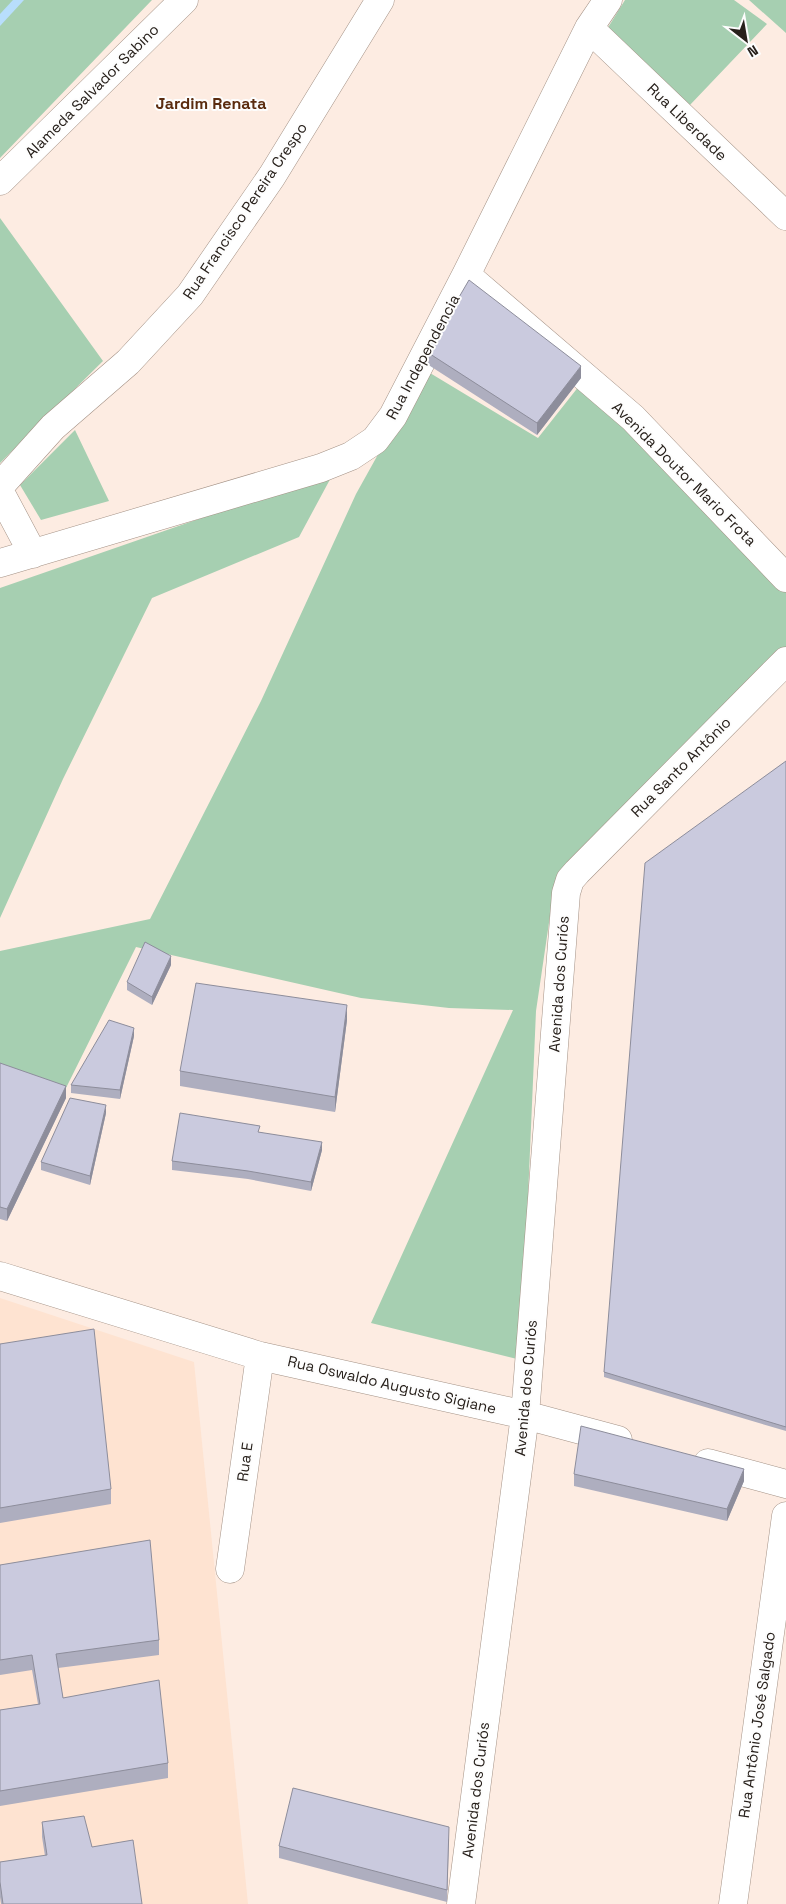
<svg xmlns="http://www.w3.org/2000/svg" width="786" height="1904" font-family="'Space Grotesk',sans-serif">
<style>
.built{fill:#fee3d1}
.green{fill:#a6cfb1}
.water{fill:#b8defc}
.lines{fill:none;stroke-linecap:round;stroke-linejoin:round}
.minor-casing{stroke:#a49286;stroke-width:29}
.minor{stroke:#fff;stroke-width:28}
.wall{fill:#aeaebf}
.shaded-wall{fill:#8d8d9b}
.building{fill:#cacade;stroke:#8d8d9b}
.labels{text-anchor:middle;stroke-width:4;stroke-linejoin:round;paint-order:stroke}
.street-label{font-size:15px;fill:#27201b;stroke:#fdfdfd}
.neighbourhood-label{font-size:16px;font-weight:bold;fill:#5b2c0f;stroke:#fdfdfd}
</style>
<rect width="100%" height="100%" fill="#fdece2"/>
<path class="built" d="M0 1298 194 1362 248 1904H0Z"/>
<path class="green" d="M0 0H152L0 158Z
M625 0H734L767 24 689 106 604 34Z
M749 0H786V33Z
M0 218 103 361 0 463Z
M425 370 538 438 583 381 786 588V654L555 882 536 1011 521 1360 371 1323 513 1010 449 1008 361 998 136 947 64 1092 0 1069V951L150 919 261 701 356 494Z
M75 430 109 501 41 520 20 485Z
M334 472 299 537 152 598 63 779 0 918V588Z"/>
<path class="water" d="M13 0H24L0 26V14Z"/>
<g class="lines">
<defs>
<path id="minor" d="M589 28 786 216
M0 181 184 0
M466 275 633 418 786 578
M0 486 53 427 128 362 190 295 272 176 380 0
M0 492 33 554
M0 563 321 468 351 456 375 440 393 416 466 275 589 28 608 0
M0 1276 260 1356 525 1415 618 1440
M708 1463 786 1484
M230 1569 260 1356
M461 1904 525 1415 566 893 570 880 577 872 786 661
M733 1904 786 1516"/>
</defs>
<use href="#minor" class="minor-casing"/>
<use href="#minor" class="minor"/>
</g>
<path class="wall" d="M427 352 581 378 537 435 427 364Z
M786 761V1431L604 1377V1372Z
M171 965 152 1005 127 990V982Z
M347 1020 335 1112 180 1086V1071Z
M134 1036 120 1099 71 1093V1085Z
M0 1063 66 1098 7 1221 0 1219Z
M106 1113 90 1185 41 1170V1162Z
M260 1132 322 1150 311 1191 248 1179 172 1170V1161Z
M0 1344 111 1489V1504L0 1523Z
M574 1474 744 1481 727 1521 574 1486Z
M0 1565 159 1640V1655L58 1668 63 1698 168 1763V1778L0 1806V1710L38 1704 32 1670 0 1675Z
M42 1822 92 1847 142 1904H1L0 1897V1862L45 1856 42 1837Z
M449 1839 447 1902 279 1858V1846Z"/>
<path class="shaded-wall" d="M581 366V378L537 435V423Z
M171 956V965L152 1005V997Z
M347 1005V1020L335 1112V1097Z
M134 1028V1036L120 1099V1090Z
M66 1086V1098L7 1221V1209Z
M106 1105V1113L90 1185V1176Z
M322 1142V1150L311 1191V1182Z
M744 1469V1481L727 1521V1509Z"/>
<path class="building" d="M469 280 581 366 537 423 427 352Z
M786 761V1427L604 1372 645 863Z
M145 942 171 956 152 997 127 982Z
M196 983 347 1005 335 1097 180 1071Z
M109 1020 134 1028 120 1090 71 1085Z
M0 1063 66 1086 7 1209 0 1207Z
M70 1098 106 1105 90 1176 41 1162Z
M180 1113 260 1126 258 1132 322 1142 311 1182 248 1171 172 1161Z
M94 1329 111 1489 0 1508V1344Z
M581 1426 744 1469 727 1509 574 1474Z
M150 1540 159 1640 56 1654 63 1698 159 1680 168 1763 0 1791V1710L40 1704 32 1655 0 1660V1565Z
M293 1788 449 1827 447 1890 279 1846Z
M84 1816 92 1847 133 1840 142 1904H3L0 1882V1862L47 1855 42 1822Z"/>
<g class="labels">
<g class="street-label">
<text transform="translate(92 91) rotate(-45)" y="5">Alameda Salvador Sabino</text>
<text transform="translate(687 122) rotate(44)" y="5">Rua Liberdade</text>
<text transform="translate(245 211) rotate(-56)" y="5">Rua Francisco Pereira Crespo</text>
<text transform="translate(423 357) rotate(-62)" y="5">Rua Independencia</text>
<text transform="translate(684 474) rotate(45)" y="5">Avenida Doutor Mario Frota</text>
<text transform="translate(681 767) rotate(-45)" y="5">Rua Santo Antônio</text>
<text transform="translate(559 984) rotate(-86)" y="5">Avenida dos Curiós</text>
<text transform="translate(392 1385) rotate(13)" y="5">Rua Oswaldo Augusto Sigiane</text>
<text transform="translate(526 1388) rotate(-85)" y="5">Avenida dos Curiós</text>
<text transform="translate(245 1462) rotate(-82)" y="5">Rua E</text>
<text transform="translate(757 1725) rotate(-82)" y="5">Rua Antônio José Salgado</text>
<text transform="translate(476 1790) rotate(-83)" y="5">Avenida dos Curiós</text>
</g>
<g class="neighbourhood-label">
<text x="211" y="109">Jardim Renata</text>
</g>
</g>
<g transform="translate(746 40) rotate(149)" stroke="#fdfdfd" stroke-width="4" paint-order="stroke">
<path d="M0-4L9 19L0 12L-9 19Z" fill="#27201b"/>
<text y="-8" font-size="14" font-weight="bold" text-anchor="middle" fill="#27201b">N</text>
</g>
</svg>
